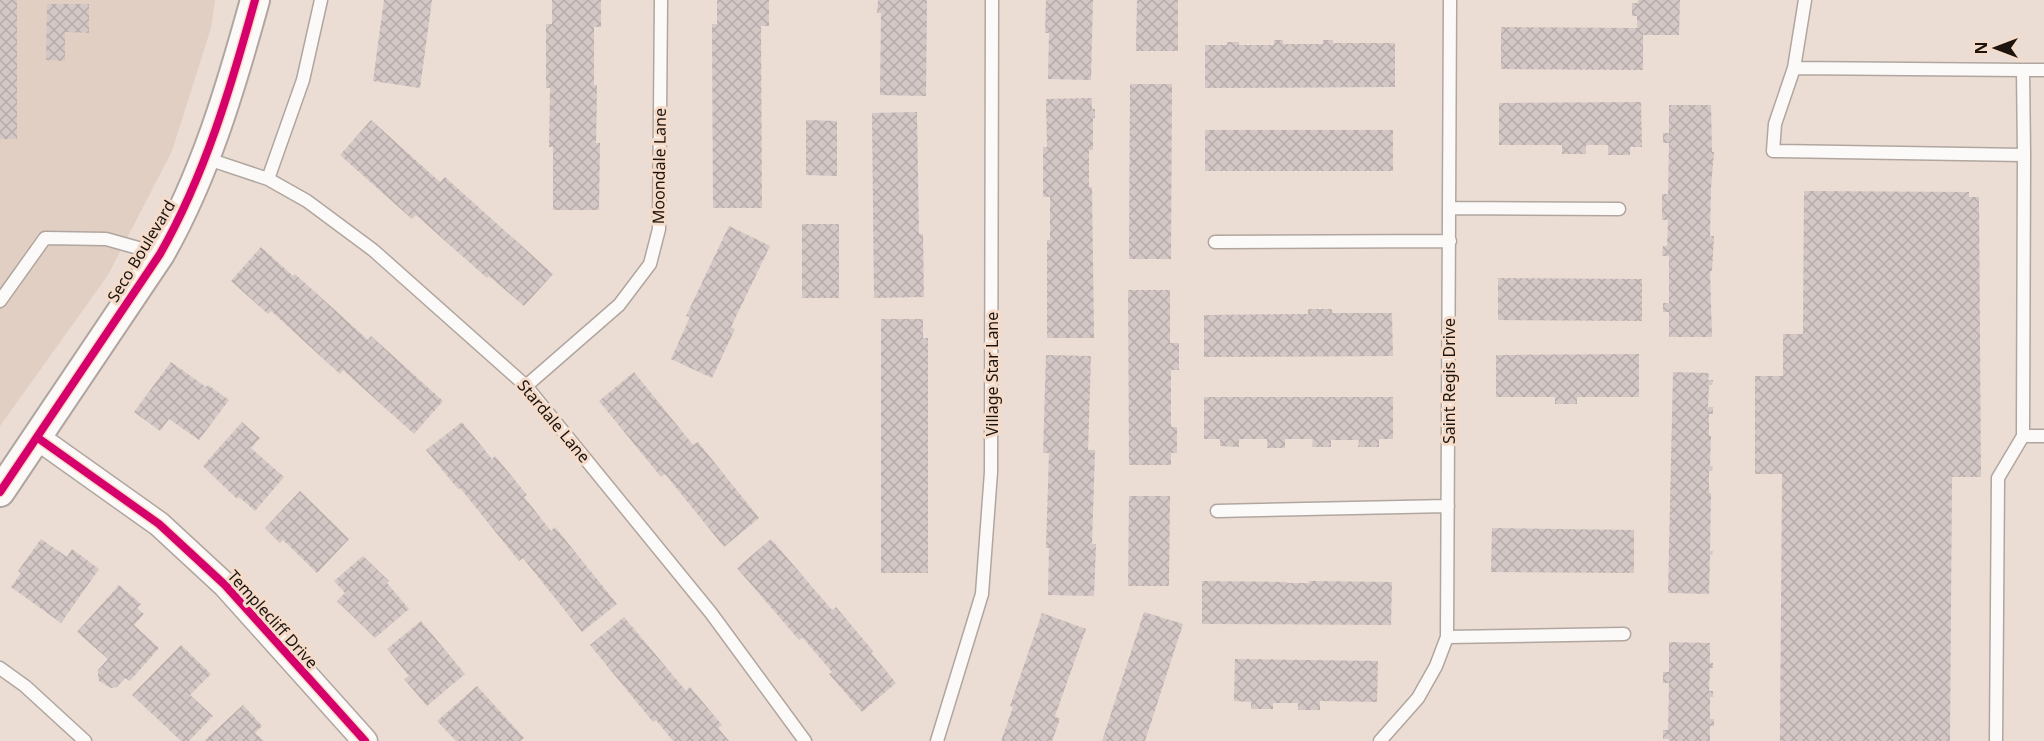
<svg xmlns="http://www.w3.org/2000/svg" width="2044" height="741" font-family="'Noto Sans',sans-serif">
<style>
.education{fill:#e1cfc4}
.building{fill:url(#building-cross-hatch)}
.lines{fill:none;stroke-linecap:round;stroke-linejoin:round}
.service-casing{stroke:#b0a69f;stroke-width:15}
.minor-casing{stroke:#b0a69f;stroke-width:27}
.tertiary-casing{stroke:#b0a69f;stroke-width:32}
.service{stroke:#fcfaf9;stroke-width:12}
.minor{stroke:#fcfaf9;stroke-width:24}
.tertiary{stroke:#fcfaf9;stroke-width:28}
.cycleway-casing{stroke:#f5dcca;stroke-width:11}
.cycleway{stroke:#d6006c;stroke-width:8}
.labels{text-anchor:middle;stroke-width:6;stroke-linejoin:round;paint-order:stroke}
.street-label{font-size:16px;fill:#1d140e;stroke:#f5dcca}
</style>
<defs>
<pattern id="building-cross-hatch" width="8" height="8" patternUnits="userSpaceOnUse" patternTransform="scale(1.5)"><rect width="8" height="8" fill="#d4c8c6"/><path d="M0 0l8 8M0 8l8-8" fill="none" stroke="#b6aba9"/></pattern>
</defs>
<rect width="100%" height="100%" fill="#ebddd4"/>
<path class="education" d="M0 0H215L211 28 172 151 108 275 0 426Z"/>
<path class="building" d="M0 0H17V139H0Z
M384 0H432L420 88 373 81Z
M552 0H601V27H594V85H597L596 143H600L599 210H553V147H549L550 88H546V24H552Z
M717 0H769V26H761L762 208H713L712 24H717Z
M878 0H927L926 96 880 95 881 13H877Z
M1046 0H1093L1091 80 1048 79 1049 33H1045Z
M1137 0H1178V51H1136Z
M1638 0H1680L1679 35H1643V70L1501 69V27L1637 28V16H1632V3H1638Z
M47 4H89V33L65 32V61L46 60Z
M1274 40H1283V44H1323V40H1333V43H1395V87L1205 88V45H1227V42H1239V45H1274Z
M1130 84H1172L1171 259H1129Z
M1092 98V109H1095V118H1093V150H1089V187H1092L1094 338H1047V240H1050V197H1043V147H1047L1046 99Z
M1641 102 1642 147H1630V155H1608V145H1586V154H1562V145H1499V103Z
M1669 105H1711L1712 152H1714L1711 187 1710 236H1714L1712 271H1710L1712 337H1669V312H1663V303H1669V256H1662L1663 246H1667L1668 220H1662V194H1668L1669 143H1663V133H1669Z
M917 112 919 234H923L924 297 874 298 872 113Z
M371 120 440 182 445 177 553 274 524 306 489 276 487 278 416 215 412 219 340 155Z
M806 120 837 121V176L806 175Z
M1205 130H1393V171H1205Z
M1804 191 1969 192V197H1979L1981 477H1952L1950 741H1780L1782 474H1755V376H1783V334H1803Z
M802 224H839V298H802Z
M729 226 770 246 731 327 735 329 712 378 671 359 690 317 686 316Z
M261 247 293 276 295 274 368 340 371 336 443 401 414 434 343 370 340 374 271 311 268 314 231 281Z
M1498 278 1642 279V321L1498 320Z
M1128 290H1170V343H1179V370H1171V427H1177V453H1171V465H1129Z
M1308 309H1332V313H1392L1393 356 1204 357V315L1308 314Z
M881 319H923V338H928V573H881Z
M1639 354V397H1577V404H1555V397H1496V355Z
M1046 355 1091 356 1088 450H1095L1092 544H1096L1094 596 1048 595 1049 548H1046L1049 453H1043Z
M171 362 206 387 208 385 229 400 199 440 169 419 160 431 134 412Z
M634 372 693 445 698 442 759 518 724 547 665 474 661 477 599 401Z
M1673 372 1709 373 1708 380H1713L1712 385H1709L1708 407H1713V414H1709V436H1711L1710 466H1713L1712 471H1709V493H1711L1710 551H1713L1712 555H1710L1709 594 1668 593Z
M1204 397H1393V439H1379V447H1358L1359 440H1331V447H1312L1313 439H1285V448H1267V439H1239V447L1220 446V439H1204Z
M242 422 260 438 251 448 284 477 255 511 239 497 237 499 203 466Z
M462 422 492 459 495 456 527 495 524 497 551 531 555 527 617 604 582 632 523 558 519 561 460 488 458 489 426 450Z
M300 491 349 539 317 573 283 540 280 543 265 528Z
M1129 496H1170L1169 586H1128Z
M1492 528 1634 530V573L1491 572Z
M41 539 67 557 72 549 99 569 61 623 11 587 21 573 18 571Z
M771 539 832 610 836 607 873 651 871 653 896 683 862 712 829 674 832 672 802 637 799 640 737 568Z
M363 556 389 581 387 583 409 609 375 638 337 601 345 593 334 581Z
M1202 581 1287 582V583H1309V581L1392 582 1391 625 1202 624Z
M119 585 141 604 137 608 144 614 134 625 159 648 130 681 125 678 117 687 111 688 99 681 98 675V670L108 659 77 632Z
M1144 612 1183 624 1145 741H1102Z
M1042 613 1086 629 1055 716 1060 719 1052 741H1001L1013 707 1010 706Z
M624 617 686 691 690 687 722 725 718 728 729 741H673L656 720 653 722 590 645Z
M421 621 465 674 427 706 404 679 409 676 387 649Z
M1669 642 1710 643V663H1713V668H1710L1709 691H1713V697H1710V719H1714V726H1710V741H1669V739H1663V730H1668L1669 683H1663V672H1669Z
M181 645 211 674 190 695 213 716 189 741H181L132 695Z
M1235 659 1378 661 1377 702 1320 701V710H1298V703H1273V709H1251V702L1234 701Z
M477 686 524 738 520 741H456L437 721Z
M243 705 262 726 255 733 264 741H204Z"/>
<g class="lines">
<defs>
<path id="service" d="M1805 0 1794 68 1775 124 1773 151 2024 155 2023 436 1998 478 1996 741
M1794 68 2023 70
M2024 155 2023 70H2044
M205 158 268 179 307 201 373 250 526 386 711 613 805 741
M268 179 303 80 321 0
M1450 208 1619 209
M1215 242 1450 241
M0 301 45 238 106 239 160 254
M526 386 619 305 650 264 659 229 661 0
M2023 436H2044
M1217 511 1448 506
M1447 637 1624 634
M0 668 25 686 85 741
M937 741 982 594 991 472 992 0
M1380 741 1418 698 1436 666 1447 637 1450 0"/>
<path id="minor" d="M38 438 159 524 225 585 365 741"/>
<path id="tertiary" d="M0 492 160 254C205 175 231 87 255 0"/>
</defs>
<use href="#service" class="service-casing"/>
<use href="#minor" class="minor-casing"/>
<use href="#tertiary" class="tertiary-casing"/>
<use href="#service" class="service"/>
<use href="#minor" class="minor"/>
<use href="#tertiary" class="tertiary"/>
<defs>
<path id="cycleway" d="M38 438 159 524 225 585 365 741
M0 492 160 254C205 175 231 87 255 0"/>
</defs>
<use href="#cycleway" class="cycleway-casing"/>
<use href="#cycleway" class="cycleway"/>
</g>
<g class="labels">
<g class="street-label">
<text transform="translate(659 166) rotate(-89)" y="6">Moondale Lane</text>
<text transform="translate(141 251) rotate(-59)" y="6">Seco Boulevard</text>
<text transform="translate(992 374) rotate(-90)" y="6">Village Star Lane</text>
<text transform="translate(1449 381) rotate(-90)" y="6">Saint Regis Drive</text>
<text transform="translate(554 421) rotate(50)" y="6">Stardale Lane</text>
<text transform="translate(273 619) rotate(48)" y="6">Templecliff Drive</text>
</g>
</g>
<g transform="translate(1996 48) rotate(270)" stroke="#f5dcca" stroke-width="4.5" paint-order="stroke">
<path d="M0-4.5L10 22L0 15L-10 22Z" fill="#1d140e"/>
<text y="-9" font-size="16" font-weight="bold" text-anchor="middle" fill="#1d140e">N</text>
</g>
</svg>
